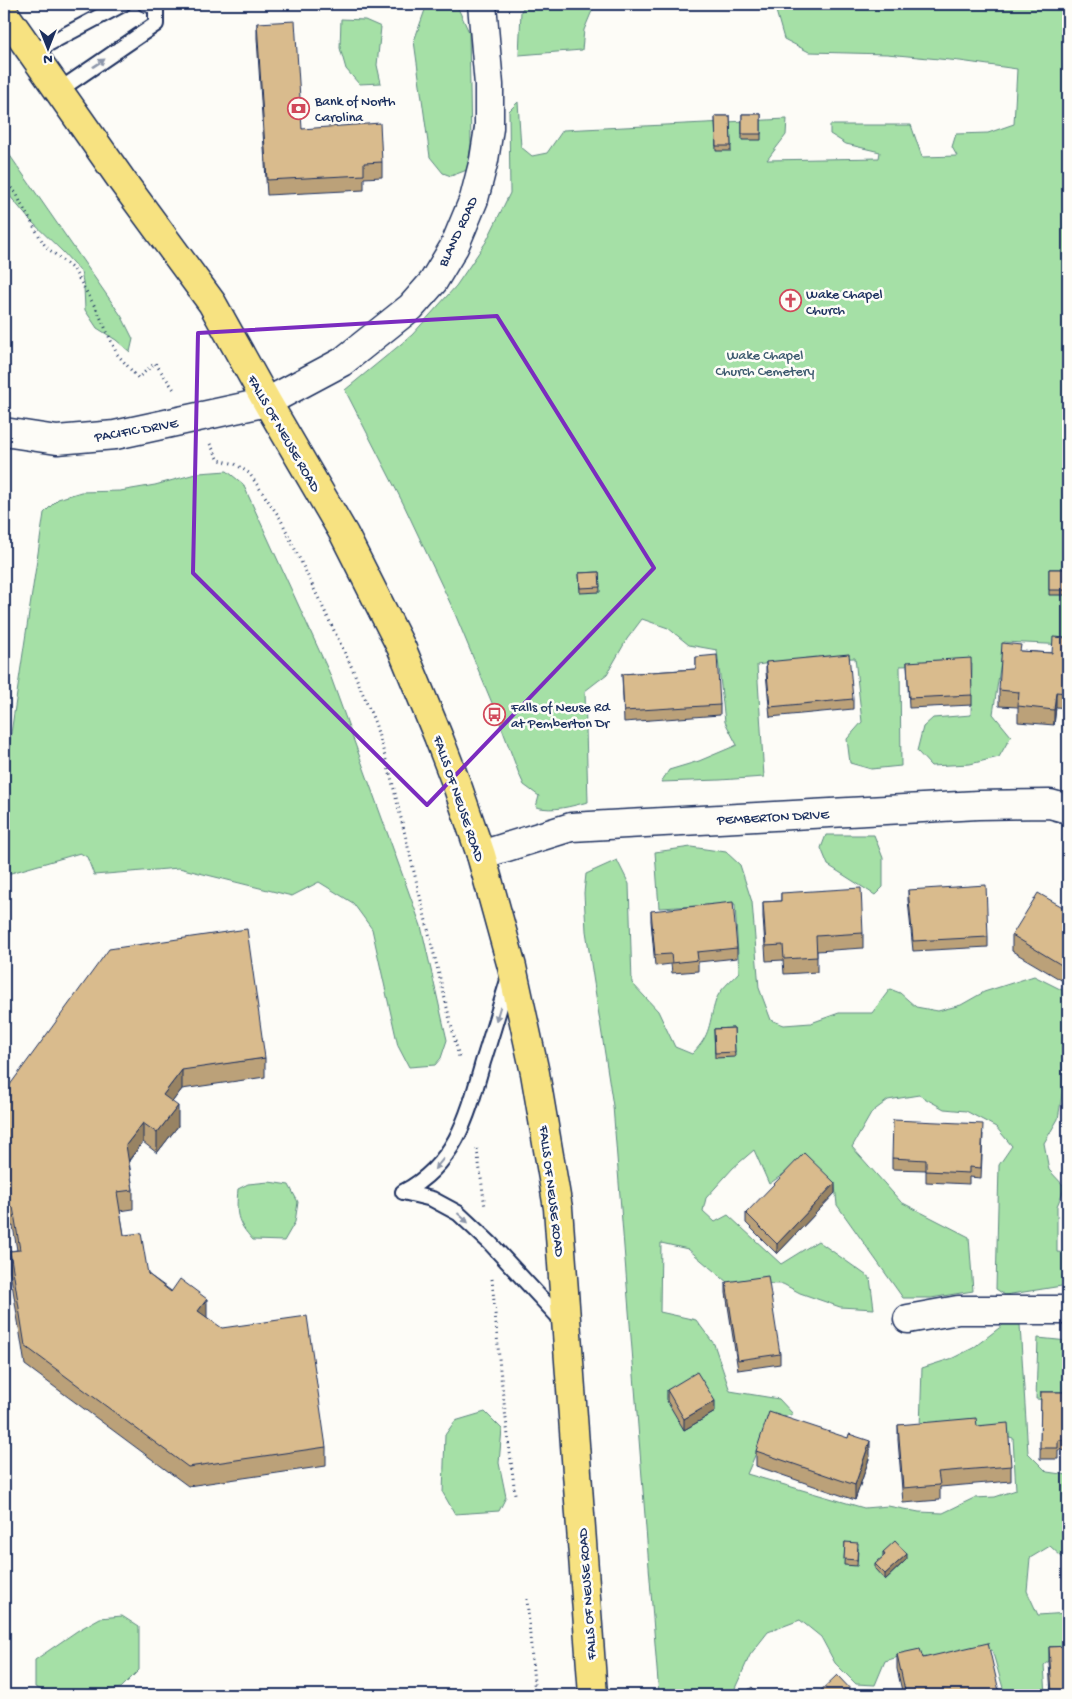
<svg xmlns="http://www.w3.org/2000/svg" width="1072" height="1699" font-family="'Gochi Hand',sans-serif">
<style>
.green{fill:#a5e0a6;stroke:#608882}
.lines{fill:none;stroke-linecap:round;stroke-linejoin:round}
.lane-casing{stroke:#1b2f5e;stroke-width:18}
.street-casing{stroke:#1b2f5e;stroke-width:31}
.secondary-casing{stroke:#1b2f5e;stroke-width:31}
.primary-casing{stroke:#1b2f5e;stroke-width:31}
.path{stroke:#1b2f5e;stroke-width:3;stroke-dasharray:1 4;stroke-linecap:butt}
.lane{stroke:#fdfcf7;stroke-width:14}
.street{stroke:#fdfcf7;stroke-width:28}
.secondary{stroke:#fdfcf7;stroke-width:28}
.primary{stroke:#f7e281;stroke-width:28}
.wall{fill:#bba179;stroke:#1b2f5e}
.shaded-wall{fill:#988363;stroke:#1b2f5e}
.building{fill:#d9bb8d;stroke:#1b2f5e}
.oneway{fill:#8c96aa}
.marked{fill:none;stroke:#7b2cbf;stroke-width:4;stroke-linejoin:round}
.labels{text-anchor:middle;stroke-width:5;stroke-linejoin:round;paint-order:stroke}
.poi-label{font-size:14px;fill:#1b2f5e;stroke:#fdfcf7;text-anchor:start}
.street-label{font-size:14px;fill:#1b2f5e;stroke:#fdfcf7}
.park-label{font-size:14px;fill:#3e5b70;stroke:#fdfcf7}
</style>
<rect width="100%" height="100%" fill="#fdfcf7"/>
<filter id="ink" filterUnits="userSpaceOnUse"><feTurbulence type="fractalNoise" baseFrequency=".02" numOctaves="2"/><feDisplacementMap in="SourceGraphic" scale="10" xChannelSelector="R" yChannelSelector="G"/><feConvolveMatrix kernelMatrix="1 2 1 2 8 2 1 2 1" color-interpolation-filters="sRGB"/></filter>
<g filter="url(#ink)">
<path class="green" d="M429 4H456L469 32 471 144 467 170 451 176 443 173 430 157 414 41 426 7Z
M526 4H592L594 6 584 30 582 50 519 55 521 11Z
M774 4H1068V645L1004 642 993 714 1011 736 999 757 970 764 931 766 917 751 923 727 933 718 971 715 972 664 900 666 901 766 871 769 850 763 847 739 862 722 855 658 792 660 757 665 764 777 720 780 661 782 669 770 699 761 737 745 725 722 717 650 689 645 668 628 642 619 627 639 607 674 585 691 588 802C571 806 554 812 536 807L539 796 524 785 519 774 497 715 453 609 403 503 345 390 412 335 456 286 486 242 510 193 509 111 518 102 521 147 532 156 547 153 563 130 787 119 786 135 767 160 879 158 880 152 846 144 830 134V125H911L922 157 957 156 952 147 956 134 988 133 1014 124 1017 69 960 61 887 54 809 52 784 39Z
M341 19 365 20 381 27 377 65 381 83 359 84 346 69 340 48Z
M4 147 122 317 133 339 130 352 116 340 97 328 85 310 84 287 81 272 63 252 29 219 9 195 4 184Z
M227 471 243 484 329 672 421 926 447 1040 441 1058 435 1065 409 1067 398 1046 372 929 353 903 319 882 292 896 179 868 94 875 87 857 80 853 4 875V761L7 760 44 513 58 499 81 492 120 491 155 485 199 473Z
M826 835H874L883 858V887L875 895 828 865 821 848Z
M691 847 726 852 740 865 752 902 759 988 771 1020 784 1025 811 1023 839 1013H872L890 989 900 993 916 1007 938 1011 961 1005 984 992 1034 976 1068 993V1041L1062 1045 1063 1089 1058 1119 1044 1143 1049 1170 1065 1187 1057 1206V1252L1068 1253V1285L1005 1295 996 1289 999 1165 1012 1146 996 1127 966 1111 944 1109 919 1095 888 1100 872 1112 852 1147 901 1202 969 1237 973 1291 931 1298H903L837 1205 835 1185 807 1158 769 1184 754 1150 733 1168 706 1198 703 1211 715 1222 728 1215 781 1264 818 1241 870 1278 874 1309 840 1307 800 1293 783 1284 728 1283 688 1249 661 1243 660 1312 696 1320 714 1344 730 1391 779 1399 793 1414 770 1421 747 1474 864 1508 888 1506 919 1512 943 1513 974 1498 995 1497 1016 1490 1013 1438 977 1427 920 1428 922 1368 953 1358 973 1348 1003 1325H1020L1028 1453 1047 1472 1068 1475V1555L1063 1558 1050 1546 1030 1558 1027 1591 1038 1615 1068 1613V1649L1062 1650 1044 1665 1046 1695H1005L992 1650 932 1659 908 1654 885 1661 875 1685 856 1684 835 1663 821 1637 800 1620 768 1632 750 1655 732 1695H659L613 1106 586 931 584 893 586 874 617 860 629 884 632 983 658 1011 675 1047 692 1054C712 1034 708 1024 716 1000 719 990 732 980 739 972L735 904 659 908 655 852Z
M269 1182 289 1185 298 1202 295 1222 284 1241 253 1240C236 1221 236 1214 238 1189L248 1184Z
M1038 1338 1068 1341V1401L1036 1399Z
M485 1412 502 1429 499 1463 506 1497 499 1511 455 1514 443 1493 445 1435 455 1421Z
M122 1616 139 1627V1670L121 1688 78 1695H52L35 1687V1660L77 1631 100 1618Z"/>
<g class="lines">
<defs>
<path id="lane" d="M31 53 123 4
M58 91 156 24V6L145 4
M403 1192C456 1164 468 1115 483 1062 492 1034 500 1006 509 977
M403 1192 432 1199 458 1213 490 1243 564 1323"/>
<path id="street" d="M481 855 571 827 978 805 1050 804 1068 809
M908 1319 958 1310H1068"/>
<path id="secondary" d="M4 432 57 440 115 435 267 402 342 362 411 307 433 282 454 247 474 199 484 160 489 128V85L482 4"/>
<path id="primary" d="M4 13 123 182 212 303 267 402 344 534 402 649 438 736 458 788 481 855 512 967 535 1073 558 1208 593 1695"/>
</defs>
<use href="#lane" class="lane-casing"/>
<use href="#street" class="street-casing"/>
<use href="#secondary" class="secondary-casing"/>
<use href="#primary" class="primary-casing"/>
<path class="path" d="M4 181 17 194 21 204 45 246 74 270 98 312 117 354 138 378 155 363 175 391
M4 195 16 194
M210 444 219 460 235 464 249 473 280 518 353 670 375 723 391 777 459 1057
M477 1149 485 1207
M492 1279 500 1369 515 1494
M527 1599 535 1695"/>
<use href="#lane" class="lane"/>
<use href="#street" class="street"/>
<use href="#secondary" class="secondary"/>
<use href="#primary" class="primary"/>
</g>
<path class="wall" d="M257 23 302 129 382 162V177L364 178V190L267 195 257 38Z
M742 114H761V140H742Z
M715 116H730L731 151H716Z
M1049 569H1068V595H1049Z
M599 572 600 592 580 593 579 573Z
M1068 638V708L1056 707 1054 725 1018 722V707L999 706V690L1021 651 1052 653Z
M696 657 720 705V715L624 722 622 674 696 669Z
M766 662 853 699V709L770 717 766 672Z
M907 662 972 695V705L909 708Z
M908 890 988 937V947L913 951 908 900Z
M781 893 863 933V948L817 951V972L784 974 783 960 766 961 763 917V902L781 901Z
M1068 910V984L1012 951V935Z
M651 911 737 948V958L698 962V971L672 973 671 964 655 966 651 921Z
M734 1028 735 1057 715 1058 714 1029Z
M1067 1035H1068V1070H1067Z
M265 1058V1077L182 1089 172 1102 178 1126 157 1153 143 1142 129 1161 133 1190V1209L120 1211 124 1235 148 1274 207 1317 326 1447V1466L188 1486 25 1365 10 1271V1251L17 1250 13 1226 4 1228V1093Z
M983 1134 981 1178 969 1177V1184L926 1182V1170L892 1169V1158Z
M835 1193 777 1254 746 1223V1213Z
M726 1282 780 1354V1364L738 1370 726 1293Z
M667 1390 715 1412 684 1430 667 1401Z
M1041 1392H1068V1451L1058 1450V1459H1040Z
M898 1425 977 1426 1011 1466V1481L940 1487V1500L903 1503 898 1440Z
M848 1438 870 1456 855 1500 756 1466V1451Z
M845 1542 858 1548 857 1566 844 1565Z
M883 1552 907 1559 885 1580 875 1569V1564L883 1557Z
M1068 1646V1695H1051L1049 1662V1647Z
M897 1654 923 1658 999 1695H903L897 1669Z"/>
<path class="shaded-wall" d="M1056 692V707L1054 725V710Z
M182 1070V1089L163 1114V1095Z
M178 1106V1126L157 1153V1133Z
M143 1123V1142L126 1164V1145Z
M835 1183V1193L777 1254V1244Z
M207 1299V1318L198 1311Z
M715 1401V1412L684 1430V1419Z
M870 1441V1456L855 1500V1485Z
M907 1554V1559L885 1580V1574Z
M999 1691V1695H980Z"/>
<path class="building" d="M295 21 302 129 380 123 382 162 364 163V175L267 180 257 23Z
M742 114H761V134H742Z
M715 116H730L731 146H716Z
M1049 569H1068V590H1049Z
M599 572 600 587 580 588 579 573Z
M1053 637 1068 638V693L1056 692 1054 710 1018 706 1019 692 999 690 1002 643 1021 645 1020 651 1052 653Z
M849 654 853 699 770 707 766 662Z
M717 655 720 705 624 711 622 674 696 669V657Z
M971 658 972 695 909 698 907 662Z
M986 885 988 937 913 941 908 890Z
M861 888 863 933 816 936 817 957 784 959 783 945 766 946 763 902 781 901V893Z
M1038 893 1068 910V969L1012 935Z
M733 902 737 948 697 952 698 960 672 963 671 954 655 955 651 911Z
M247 929 265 1058 182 1070 163 1095 178 1106 157 1133 143 1123 126 1145 133 1190 117 1192 124 1235 141 1233 148 1274 171 1292 180 1279 207 1299 198 1311 222 1328 307 1316 326 1447 188 1467 25 1346 10 1251 20 1250 13 1207 4 1208V1093L109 949Z
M734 1028 735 1052 715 1053 714 1029Z
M1067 1035H1068V1055H1067Z
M893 1120 983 1124 981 1168 969 1167V1173L926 1171V1160L892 1158Z
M804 1153 835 1183 777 1244 746 1213Z
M768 1276 780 1354 738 1360 726 1282Z
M697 1372 715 1401 684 1419 667 1390Z
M1041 1392H1068V1440H1058V1448H1040Z
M769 1412 848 1438 849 1434 870 1441 855 1485 756 1451Z
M976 1418 977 1426 1008 1423 1011 1466 938 1472 940 1485 903 1488 898 1425Z
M895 1541 907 1554 885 1574 875 1564 885 1555 883 1552Z
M845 1542 858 1543 857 1560 844 1559Z
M988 1643 999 1691 980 1695H906L897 1654 920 1649 923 1658Z
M1068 1646V1692L1052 1693 1049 1647Z
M837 1675 856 1695H816Z
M752 1687 760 1695H742Z"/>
<defs><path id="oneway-solid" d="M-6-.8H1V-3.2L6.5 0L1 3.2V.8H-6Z" transform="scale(1.25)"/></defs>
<g class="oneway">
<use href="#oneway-solid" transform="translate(99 63) rotate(-34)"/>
<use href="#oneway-solid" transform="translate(498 1014) rotate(107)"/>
<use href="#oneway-solid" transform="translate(439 1164) rotate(130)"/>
<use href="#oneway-solid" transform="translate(463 1218) rotate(42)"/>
</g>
</g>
<path class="marked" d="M497 316 654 568 427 805 193 573 198 333Z"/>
<defs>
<symbol id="bank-ring" viewBox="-11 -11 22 22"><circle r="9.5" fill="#fdfcf7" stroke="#d1495b" stroke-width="1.5"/><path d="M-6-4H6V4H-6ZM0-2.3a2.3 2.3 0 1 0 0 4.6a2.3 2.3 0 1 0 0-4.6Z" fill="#d1495b"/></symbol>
<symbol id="church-ring" viewBox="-11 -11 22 22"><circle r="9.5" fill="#fdfcf7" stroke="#d1495b" stroke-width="1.5"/><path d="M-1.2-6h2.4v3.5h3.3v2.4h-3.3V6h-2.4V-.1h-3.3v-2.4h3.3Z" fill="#d1495b"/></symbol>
<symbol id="bus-ring" viewBox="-11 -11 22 22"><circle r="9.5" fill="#fdfcf7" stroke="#d1495b" stroke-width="1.5"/><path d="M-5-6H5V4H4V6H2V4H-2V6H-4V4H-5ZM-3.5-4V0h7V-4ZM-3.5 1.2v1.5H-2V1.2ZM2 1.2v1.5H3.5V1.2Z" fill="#d1495b"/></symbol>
</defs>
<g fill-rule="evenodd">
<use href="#bank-ring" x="286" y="96" width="25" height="25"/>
<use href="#church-ring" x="778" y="288" width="25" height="25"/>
<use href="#bus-ring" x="482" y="702" width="25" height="25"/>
</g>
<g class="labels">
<g class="poi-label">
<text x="315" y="105">Bank of North<tspan x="315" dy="16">Carolina</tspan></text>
<text x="806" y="298">Wake Chapel<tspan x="806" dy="16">Church</tspan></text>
<text x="511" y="711">Falls of Neuse Rd<tspan x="511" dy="16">at Pemberton Dr</tspan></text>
</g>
<g class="street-label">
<text transform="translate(457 231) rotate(-65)" y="5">BLAND ROAD</text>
<text transform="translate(136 429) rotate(-10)" y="5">PACIFIC DRIVE</text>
<text transform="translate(285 433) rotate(60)" y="5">FALLS OF NEUSE ROAD</text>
<text transform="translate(460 798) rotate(71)" y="5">FALLS OF NEUSE ROAD</text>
<text transform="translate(773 816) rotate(-3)" y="5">PEMBERTON DRIVE</text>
<text transform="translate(553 1191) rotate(83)" y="5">FALLS OF NEUSE ROAD</text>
<text transform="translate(586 1594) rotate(-94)" y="5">FALLS OF NEUSE ROAD</text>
</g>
<g class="park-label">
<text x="765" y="359">Wake Chapel<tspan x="765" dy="16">Church Cemetery</tspan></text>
</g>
</g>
<rect width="1072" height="1699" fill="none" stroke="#fdfcf7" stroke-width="20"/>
<rect x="10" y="10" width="1052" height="1679" fill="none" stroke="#1b2f5e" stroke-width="2" filter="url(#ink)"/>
<g transform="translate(48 48) rotate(180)" stroke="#fdfcf7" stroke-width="4" paint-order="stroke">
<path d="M0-4L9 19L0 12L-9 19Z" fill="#1b2f5e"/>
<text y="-8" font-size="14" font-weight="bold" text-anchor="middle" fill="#1b2f5e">N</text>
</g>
</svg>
